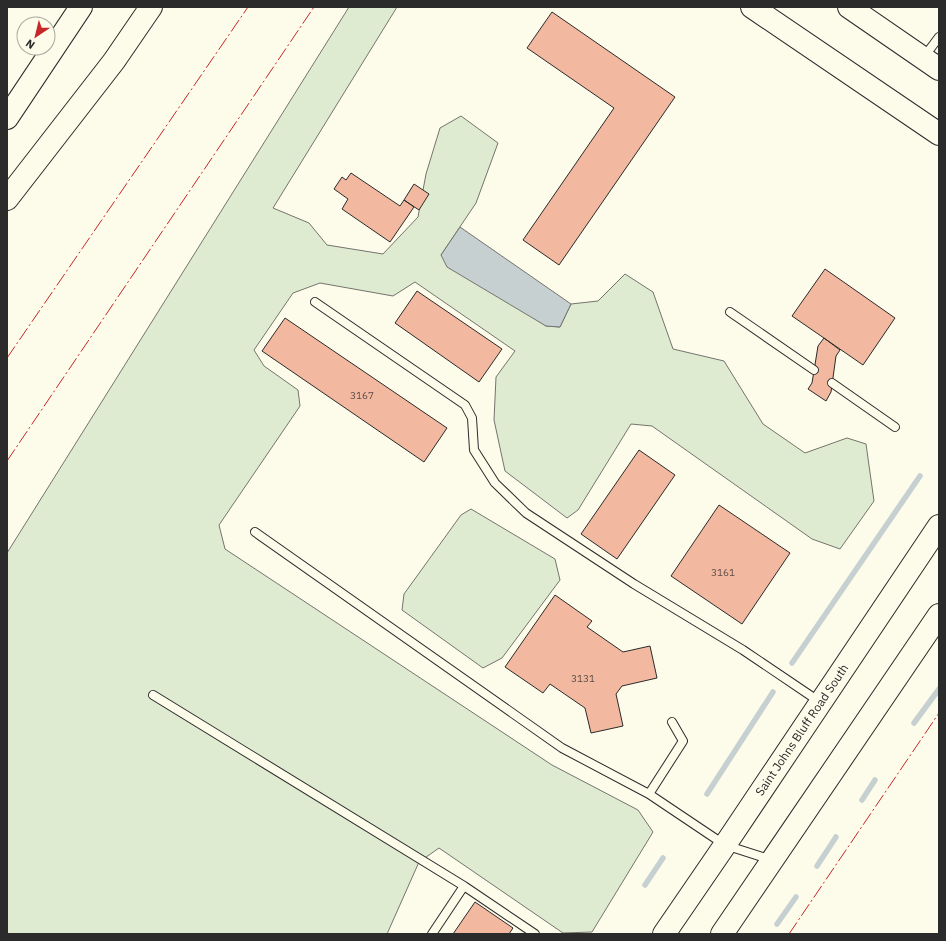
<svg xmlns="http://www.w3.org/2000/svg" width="946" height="941" font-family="'IBM Plex Sans',sans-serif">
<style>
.green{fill:#deebd1;stroke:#74746e}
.water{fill:#c7d0d0;stroke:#74746e}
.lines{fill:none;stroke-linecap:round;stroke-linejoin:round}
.stream{stroke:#c7d0d0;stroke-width:5.5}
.building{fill:#f2b8a0;stroke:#2b2b2b}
.service-casing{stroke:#2b2b2b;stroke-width:10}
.secondary-casing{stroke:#2b2b2b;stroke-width:24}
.trunk-casing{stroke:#2b2b2b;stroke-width:24}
.motorway-casing{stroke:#2b2b2b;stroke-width:24}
.service{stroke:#fdfbea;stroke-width:8}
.secondary{stroke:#fdfbea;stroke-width:22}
.trunk{stroke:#fdfbea;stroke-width:22}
.motorway{stroke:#fdfbea;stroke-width:22}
.power{stroke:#c62828;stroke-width:1;stroke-dasharray:14 3 2 3;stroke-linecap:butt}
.labels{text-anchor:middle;stroke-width:3;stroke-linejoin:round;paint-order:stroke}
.number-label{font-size:10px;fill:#5d4e48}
.street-label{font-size:12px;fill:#2b2b2b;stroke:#fdfbea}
</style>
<rect width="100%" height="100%" fill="#fdfbea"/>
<path class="green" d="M349 7H397L273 208 309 223 327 245 383 254 418 217 426 174 440 128 461 116 498 143 476 203 441 255 546 326 560 327 571 304 598 301 625 274 653 292 673 349 724 361 763 424 805 453 847 438 866 444 874 501 840 549 812 539 652 426 631 424 578 510 567 518 505 471 494 420 496 377 515 351 415 282 393 296 320 283 293 293 254 350 264 366 298 390 300 406 219 525 225 549 552 765 638 810 653 832 592 932 563 933 439 848 419 862 387 934H7V553Z
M471 509 555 559 560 580 502 658 483 668 402 610 404 594 461 515Z"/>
<path class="water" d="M460 227 571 304 560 327 546 326 447 267 441 255Z"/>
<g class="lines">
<path class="stream" d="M792 663 920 476
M914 723 939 689
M707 794 773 692
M862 800 875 780
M817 866 836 837
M645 885 663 858
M777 924 796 897"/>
</g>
<path class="building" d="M552 12 675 97 559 265 523 240 614 108 527 48Z
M351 173 400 206 404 200 414 207 390 242 342 209 348 199 334 189 342 177 346 180Z
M414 184 429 194 419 210 404 200Z
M825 269 895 318 863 365 792 316Z
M417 291 502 349 479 382 395 323Z
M285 318 447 428 424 462 262 351Z
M824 338 840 350 836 356 831 392 826 401 808 389 812 383 818 346Z
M639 450 675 475 617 559 581 534Z
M719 505 790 553 742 624 671 576Z
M555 595 592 621 587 627 623 652 650 646 657 678 622 686 616 694 623 726 591 733 585 708 550 684 543 693 505 667Z
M475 902 513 928 509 934H453Z"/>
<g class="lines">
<defs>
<path id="service" d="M924 57 939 37
M315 302 465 405 472 418 474 450 495 483 526 513 634 584 743 650 820 702
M730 312 814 370
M832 383 895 427
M255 532 562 748 649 794 725 845 772 860
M153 695 464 886
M649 794 683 741 672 722
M432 934 464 886 535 934"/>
<path id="secondary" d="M664 934 725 845 939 526
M722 934 939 615"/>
<path id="trunk" d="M752 7 939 134
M849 7 939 69"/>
<path id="motorway" d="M7 118 81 7
M7 199 114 61 151 7"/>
</defs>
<use href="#service" class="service-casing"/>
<use href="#secondary" class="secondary-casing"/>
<use href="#trunk" class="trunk-casing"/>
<use href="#motorway" class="motorway-casing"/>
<use href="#service" class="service"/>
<use href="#secondary" class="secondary"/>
<use href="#trunk" class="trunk"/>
<use href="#motorway" class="motorway"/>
<path class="power" d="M7 358 248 7
M7 461 314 7
M789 934 939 713"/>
</g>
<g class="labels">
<g class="number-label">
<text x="362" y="399">3167</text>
<text x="723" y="576">3161</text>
<text x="583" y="682">3131</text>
</g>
<g class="street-label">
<text transform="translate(802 730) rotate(-56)" y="4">Saint Johns Bluff Road South</text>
</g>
</g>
<rect width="946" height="941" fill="none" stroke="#2b2b2b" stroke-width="16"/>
<g transform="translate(36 36) rotate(215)"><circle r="19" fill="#fdfbea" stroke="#a9a89e"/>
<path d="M0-3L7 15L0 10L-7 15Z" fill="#c62828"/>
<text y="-6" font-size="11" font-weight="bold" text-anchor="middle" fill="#2b2b2b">N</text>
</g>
</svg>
